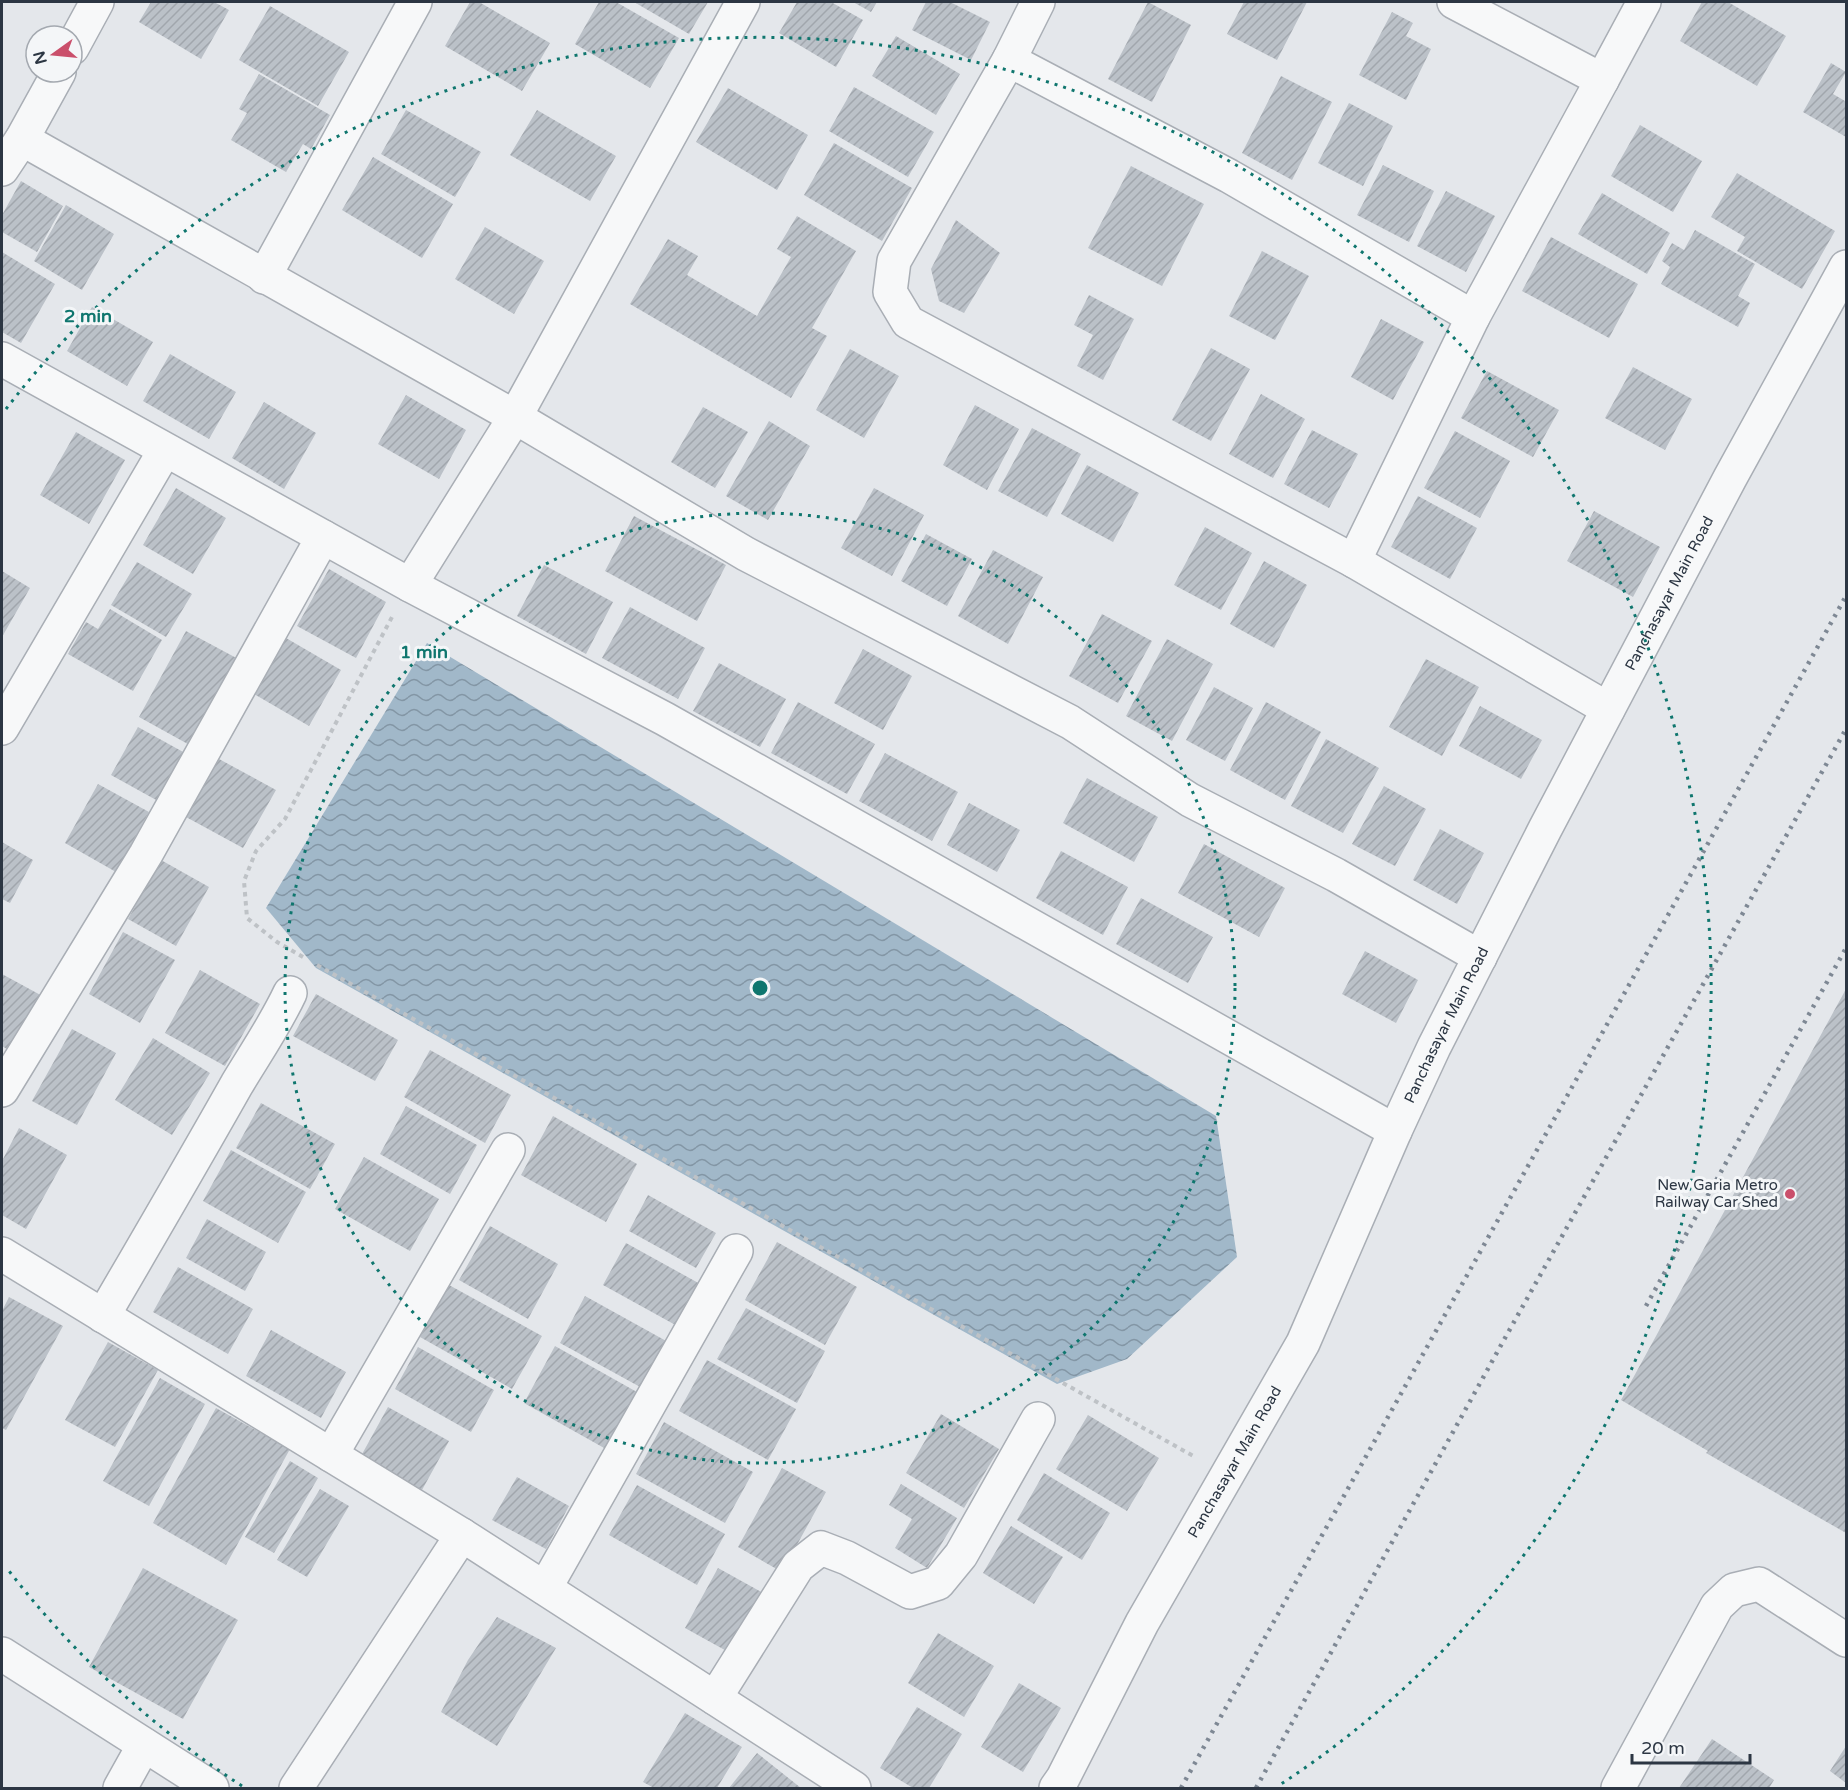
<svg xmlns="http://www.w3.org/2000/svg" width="1848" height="1790" font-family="'Varela Round',sans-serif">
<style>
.water{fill:url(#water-waves)}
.building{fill:url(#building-hatch)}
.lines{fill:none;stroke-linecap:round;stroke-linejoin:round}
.street-casing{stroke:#a9aeb5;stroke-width:36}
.path{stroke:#bec2c6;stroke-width:4;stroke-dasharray:4.5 4.5;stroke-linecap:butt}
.street{stroke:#f7f8f9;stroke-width:33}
.rail{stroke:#7e8894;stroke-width:4.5;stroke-dasharray:3 6;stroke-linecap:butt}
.ring{fill:none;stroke:#0f766e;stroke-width:3;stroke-dasharray:3 6}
.poi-dot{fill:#ca4f6b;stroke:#f4f6f8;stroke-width:2}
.labels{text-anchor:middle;stroke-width:6;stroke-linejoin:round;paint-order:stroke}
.street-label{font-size:15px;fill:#2c3643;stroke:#f4f6f8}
.poi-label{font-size:15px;fill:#2c3643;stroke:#f4f6f8;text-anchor:end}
.centre{fill:#0f766e;stroke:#f4f6f8;stroke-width:3}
.ring-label{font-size:18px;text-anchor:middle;font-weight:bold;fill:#0f766e;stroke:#f4f6f8;stroke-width:6;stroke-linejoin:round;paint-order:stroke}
</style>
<defs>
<pattern id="water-waves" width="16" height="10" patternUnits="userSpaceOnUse" patternTransform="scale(1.5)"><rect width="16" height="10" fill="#a1b8c9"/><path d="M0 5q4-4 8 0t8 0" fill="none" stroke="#8396a5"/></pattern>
<pattern id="building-hatch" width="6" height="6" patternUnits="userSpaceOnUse" patternTransform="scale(1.5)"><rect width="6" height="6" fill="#bbc1c8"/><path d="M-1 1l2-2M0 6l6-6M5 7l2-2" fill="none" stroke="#a1a6ad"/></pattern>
</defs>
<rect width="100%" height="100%" fill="#e4e7eb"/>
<path class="water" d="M427 643 1216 1116 1237 1257 1127 1359 1057 1384 316 968 266 908Z"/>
<path class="building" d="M151 2H214L229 10 201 59 139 22Z
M470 2H479L550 43 522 91 445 46Z
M599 2H616L679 38 650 88 575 44Z
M634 2H708L689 34Z
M797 2H831L863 20 836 67 779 33Z
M853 2H877L871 12Z
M926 2H950L990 22 971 60 912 30Z
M1148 2 1191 25 1152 102 1108 79Z
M1244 2H1307L1277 60 1227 34Z
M1702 2H1728L1786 36 1757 86 1680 41Z
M270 6 349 52 318 106 239 60Z
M1392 12 1413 23 1406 36 1431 49 1406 100 1359 75Z
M896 36 960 74 936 115 872 76Z
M1831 63 1846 72 1833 94 1845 101 1846 98V137L1803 112Z
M259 74 330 115 311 149 303 144 286 172 231 140 247 113 239 109Z
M1281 76 1332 102 1292 180 1242 153Z
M854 87 934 132 908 177 829 131Z
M728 88 808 135 777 190 696 142Z
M1349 103 1393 126 1363 186 1318 163Z
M406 110 481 152 455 197 381 154Z
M537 110 616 156 590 201 510 155Z
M1640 125 1702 161 1673 212 1611 176Z
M834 143 912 188 882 241 804 195Z
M373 157 453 204 422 258 342 210Z
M1383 165 1434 191 1409 242 1357 215Z
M1131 166 1204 204 1162 286 1088 248Z
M1737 173 1835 231 1802 289 1737 251 1745 237 1711 217Z
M21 181 63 206 37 252 2 232V215Z
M1446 191 1495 216 1466 272 1417 246Z
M1602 193 1670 233 1647 274 1578 234Z
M66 205 114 234 82 290 34 261Z
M797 216 856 251 812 328 827 336 791 398 630 304 668 239 698 256 687 275 757 316 791 257 777 249Z
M956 220 1000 253 964 313 939 301 931 269Z
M485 227 544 261 514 314 455 279Z
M1695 230 1755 264 1738 296 1750 303 1738 327 1661 284 1670 267 1662 261 1672 243 1684 250Z
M1551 237 1638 284 1609 338 1522 291Z
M1262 251 1309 276 1275 340 1229 316Z
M2 252 55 284 21 343 2 332Z
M1089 295 1134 319 1103 380 1077 366 1093 335 1074 325Z
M92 307 153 342 127 386 67 351Z
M1381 319 1424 342 1393 400 1351 377Z
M1211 348 1250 369 1211 441 1172 420Z
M850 349 899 376 864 438 816 410Z
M170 354 236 392 209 439 143 401Z
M1633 367 1692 399 1665 450 1605 418Z
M1487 371 1559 410 1533 457 1461 418Z
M1261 394 1305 419 1273 478 1229 454Z
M406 395 466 430 439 479 378 444Z
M264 402 316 433 284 489 232 458Z
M975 405 1019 429 987 490 943 465Z
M703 407 748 432 715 488 671 462Z
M769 421 810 446 768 520 726 496Z
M1032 428 1081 454 1047 517 998 491Z
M1312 430 1358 454 1329 508 1284 484Z
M1455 431 1510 461 1480 518 1424 488Z
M76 432 125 460 89 524 40 495Z
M1087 465 1139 493 1113 542 1061 514Z
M176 488 226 518 193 574 143 545Z
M874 488 924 515 892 576 841 548Z
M1418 496 1477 528 1450 579 1391 547Z
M1594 511 1660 547 1633 597 1567 561Z
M634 516 726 565 697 621 605 571Z
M1205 527 1252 553 1221 610 1174 585Z
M926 534 972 559 947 606 901 581Z
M993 550 1043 577 1008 644 958 616Z
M1264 561 1307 585 1274 648 1230 624Z
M137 562 192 594 166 637 111 605Z
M544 565 613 602 586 654 517 616Z
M329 569 386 602 356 658 297 626Z
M2 571 30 588 2 637Z
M630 607 705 648 678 699 602 658Z
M110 609 162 640 133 691 68 654 86 622 98 629Z
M1102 614 1152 641 1118 703 1069 676Z
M186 631 242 661 195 748 139 717Z
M286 638 341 670 309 726 254 694Z
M1167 639 1213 664 1172 741 1126 716Z
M863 649 912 676 883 730 834 703Z
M1426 659 1479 687 1442 756 1389 727Z
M719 663 786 699 760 747 693 711Z
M1214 687 1253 708 1225 761 1186 740Z
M798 702 875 744 847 794 771 753Z
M1266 702 1321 732 1285 800 1230 770Z
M1480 706 1542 740 1521 779 1459 746Z
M138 727 194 758 167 806 111 775Z
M1326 739 1379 768 1343 833 1291 806Z
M208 753 276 790 243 848 175 811Z
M885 753 958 792 932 841 859 801Z
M1087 778 1158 817 1134 862 1063 823Z
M98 784 149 812 116 872 65 843Z
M1384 786 1426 809 1395 866 1352 844Z
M969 803 1020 830 997 872 947 845Z
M1440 829 1484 853 1457 904 1413 880Z
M2 842 33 860 10 903 2 899Z
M1204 844 1285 888 1259 937 1178 893Z
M1061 851 1128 887 1103 935 1036 898Z
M161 860 209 887 176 946 128 919Z
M1141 898 1213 937 1188 983 1116 944Z
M123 932 175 960 140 1023 89 994Z
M1365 951 1418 980 1396 1023 1342 994Z
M200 970 260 1004 225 1066 165 1033Z
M2 974 46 998 15 1054 2 1046Z
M1846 989V1533L1706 1453 1708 1451 1621 1400Z
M316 994 398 1040 375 1081 293 1036Z
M72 1029 116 1053 77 1125 32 1101Z
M153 1038 210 1073 172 1135 115 1100Z
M430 1050 511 1095 485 1143 404 1097Z
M261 1103 335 1144 310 1189 236 1148Z
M406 1106 477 1145 450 1194 380 1154Z
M553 1116 637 1164 606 1222 521 1175Z
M19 1128 67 1155 26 1229 2 1215V1161Z
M231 1150 306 1192 278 1243 203 1201Z
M364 1157 439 1199 410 1251 335 1209Z
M648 1195 716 1233 696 1268 629 1231Z
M207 1219 266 1252 245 1291 186 1258Z
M490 1226 558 1264 528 1319 459 1280Z
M777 1242 857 1287 825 1345 745 1300Z
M626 1243 702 1285 679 1327 603 1285Z
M178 1267 253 1309 228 1354 153 1312Z
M449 1285 542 1336 512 1389 420 1337Z
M585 1296 668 1342 642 1388 560 1343Z
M9 1297 63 1326 6 1430 2 1428V1311Z
M746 1308 825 1351 797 1403 717 1359Z
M271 1330 346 1372 321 1418 246 1376Z
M108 1342 158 1370 115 1447 65 1420Z
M555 1346 644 1396 613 1453 524 1403Z
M418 1347 494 1390 471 1432 395 1389Z
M707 1360 796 1409 768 1460 679 1411Z
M160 1378 205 1404 149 1506 103 1481Z
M388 1407 449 1441 422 1490 361 1456Z
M216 1408 290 1449 226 1565 153 1523Z
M941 1414 999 1449 964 1508 906 1473Z
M1088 1415 1159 1458 1127 1511 1056 1469Z
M664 1422 753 1472 725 1523 636 1474Z
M290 1461 318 1478 274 1553 245 1537Z
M782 1468 826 1492 782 1572 738 1547Z
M1044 1473 1110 1513 1082 1560 1017 1520Z
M517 1477 569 1506 546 1549 492 1520Z
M901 1484 957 1518 927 1568 895 1548 912 1519 889 1505Z
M637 1485 725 1534 697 1585 609 1535Z
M320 1489 349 1506 307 1577 277 1560Z
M1011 1526 1063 1557 1034 1604 983 1573Z
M143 1568 238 1620 183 1719 89 1667Z
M718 1568 765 1594 732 1654 685 1628Z
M497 1617 556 1648 497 1746 441 1712 468 1660Z
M938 1633 994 1666 964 1717 908 1683Z
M1019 1683 1061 1708 1023 1772 981 1747Z
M917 1707 962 1734 929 1788H913L880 1768Z
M685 1713 742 1747 717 1788H654L643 1782Z
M1712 1739 1774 1780 1769 1788H1679Z
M1846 1746V1783L1830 1771Z
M757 1753 801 1788H729Z"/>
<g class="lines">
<defs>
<g id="street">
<path d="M1038 2 1009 60 894 261 890 292 908 322 1354 561 1608 709"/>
<path d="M72 48 97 2"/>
<path d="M1009 60 1229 176 1473 317"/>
<path d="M1602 80 1644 2"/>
<path d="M22 139 515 417 746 554 1070 722 1190 800 1336 875 1480 957"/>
<path d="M2 169 22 139 59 72"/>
<path d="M264 277 415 2"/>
<path d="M2 359 410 585 665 719 1395 1131"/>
<path d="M1354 561 1473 317 1602 80 1454 2"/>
<path d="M410 585 515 417 743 2"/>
<path d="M2 728 165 450"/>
<path d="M2 1090 146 854 323 537"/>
<path d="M2 1254 462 1535 854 1788"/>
<path d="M103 1316C148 1239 193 1162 237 1084 255 1054 275 1025 290 993"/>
<path d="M331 1455 508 1150"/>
<path d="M545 1588 736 1251"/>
<path d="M2 1654 212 1788"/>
<path d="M715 1698 798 1566 821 1548 847 1558 910 1592 938 1583 961 1555 1038 1419"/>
<path d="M120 1788 144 1745"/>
<path d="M296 1788 462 1535"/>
<path id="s1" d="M1056 1788 1063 1778 1142 1623 1303 1343 1395 1131 1434 1047 1545 829 1730 478 1846 267"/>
<path d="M1618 1788 1717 1606 1734 1590 1759 1584 1846 1640"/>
</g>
</defs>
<use href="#street" class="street-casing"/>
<path class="path" d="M303 957 277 942 247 918 244 881 256 851 285 819 392 617
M317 965 1195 1457"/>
<use href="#street" class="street"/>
<path class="rail" d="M1646 1306 1846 948
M1181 1788 1846 596
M1256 1788 1505 1338 1846 729"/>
</g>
<g class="ring">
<circle cx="760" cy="988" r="475"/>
<path d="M242 1786A951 951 0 0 1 6 1567M6 409A951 951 0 1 1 1278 1786"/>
</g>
<circle class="poi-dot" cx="1790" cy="1194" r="6"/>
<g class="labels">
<g class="street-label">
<text dy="5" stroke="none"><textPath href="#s1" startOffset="1344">Panchasayar Main Road</textPath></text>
<text dy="5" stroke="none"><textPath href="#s1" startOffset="858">Panchasayar Main Road</textPath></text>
<text dy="5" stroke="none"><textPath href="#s1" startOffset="372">Panchasayar Main Road</textPath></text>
</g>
<g class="poi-label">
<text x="1778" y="1190">New Garia Metro<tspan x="1778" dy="17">Railway Car Shed</tspan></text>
</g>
</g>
<circle cx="760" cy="988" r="9" class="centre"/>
<g class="ring-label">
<text x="88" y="322">2 min</text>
<text x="424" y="658">1 min</text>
</g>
<rect width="1848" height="1790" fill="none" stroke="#2c3643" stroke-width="6"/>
<g transform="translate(54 54) rotate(255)"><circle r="28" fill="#f4f6f8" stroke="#a4a9b0" stroke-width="1.5"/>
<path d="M0-4.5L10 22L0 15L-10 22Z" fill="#ca4f6b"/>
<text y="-9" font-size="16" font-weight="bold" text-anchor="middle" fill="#2c3643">N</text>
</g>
<path d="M1632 1754v9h118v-9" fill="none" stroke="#2c3643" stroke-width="3"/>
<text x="1641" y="1754" font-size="18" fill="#2c3643" stroke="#f4f6f8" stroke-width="4.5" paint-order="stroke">20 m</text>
</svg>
